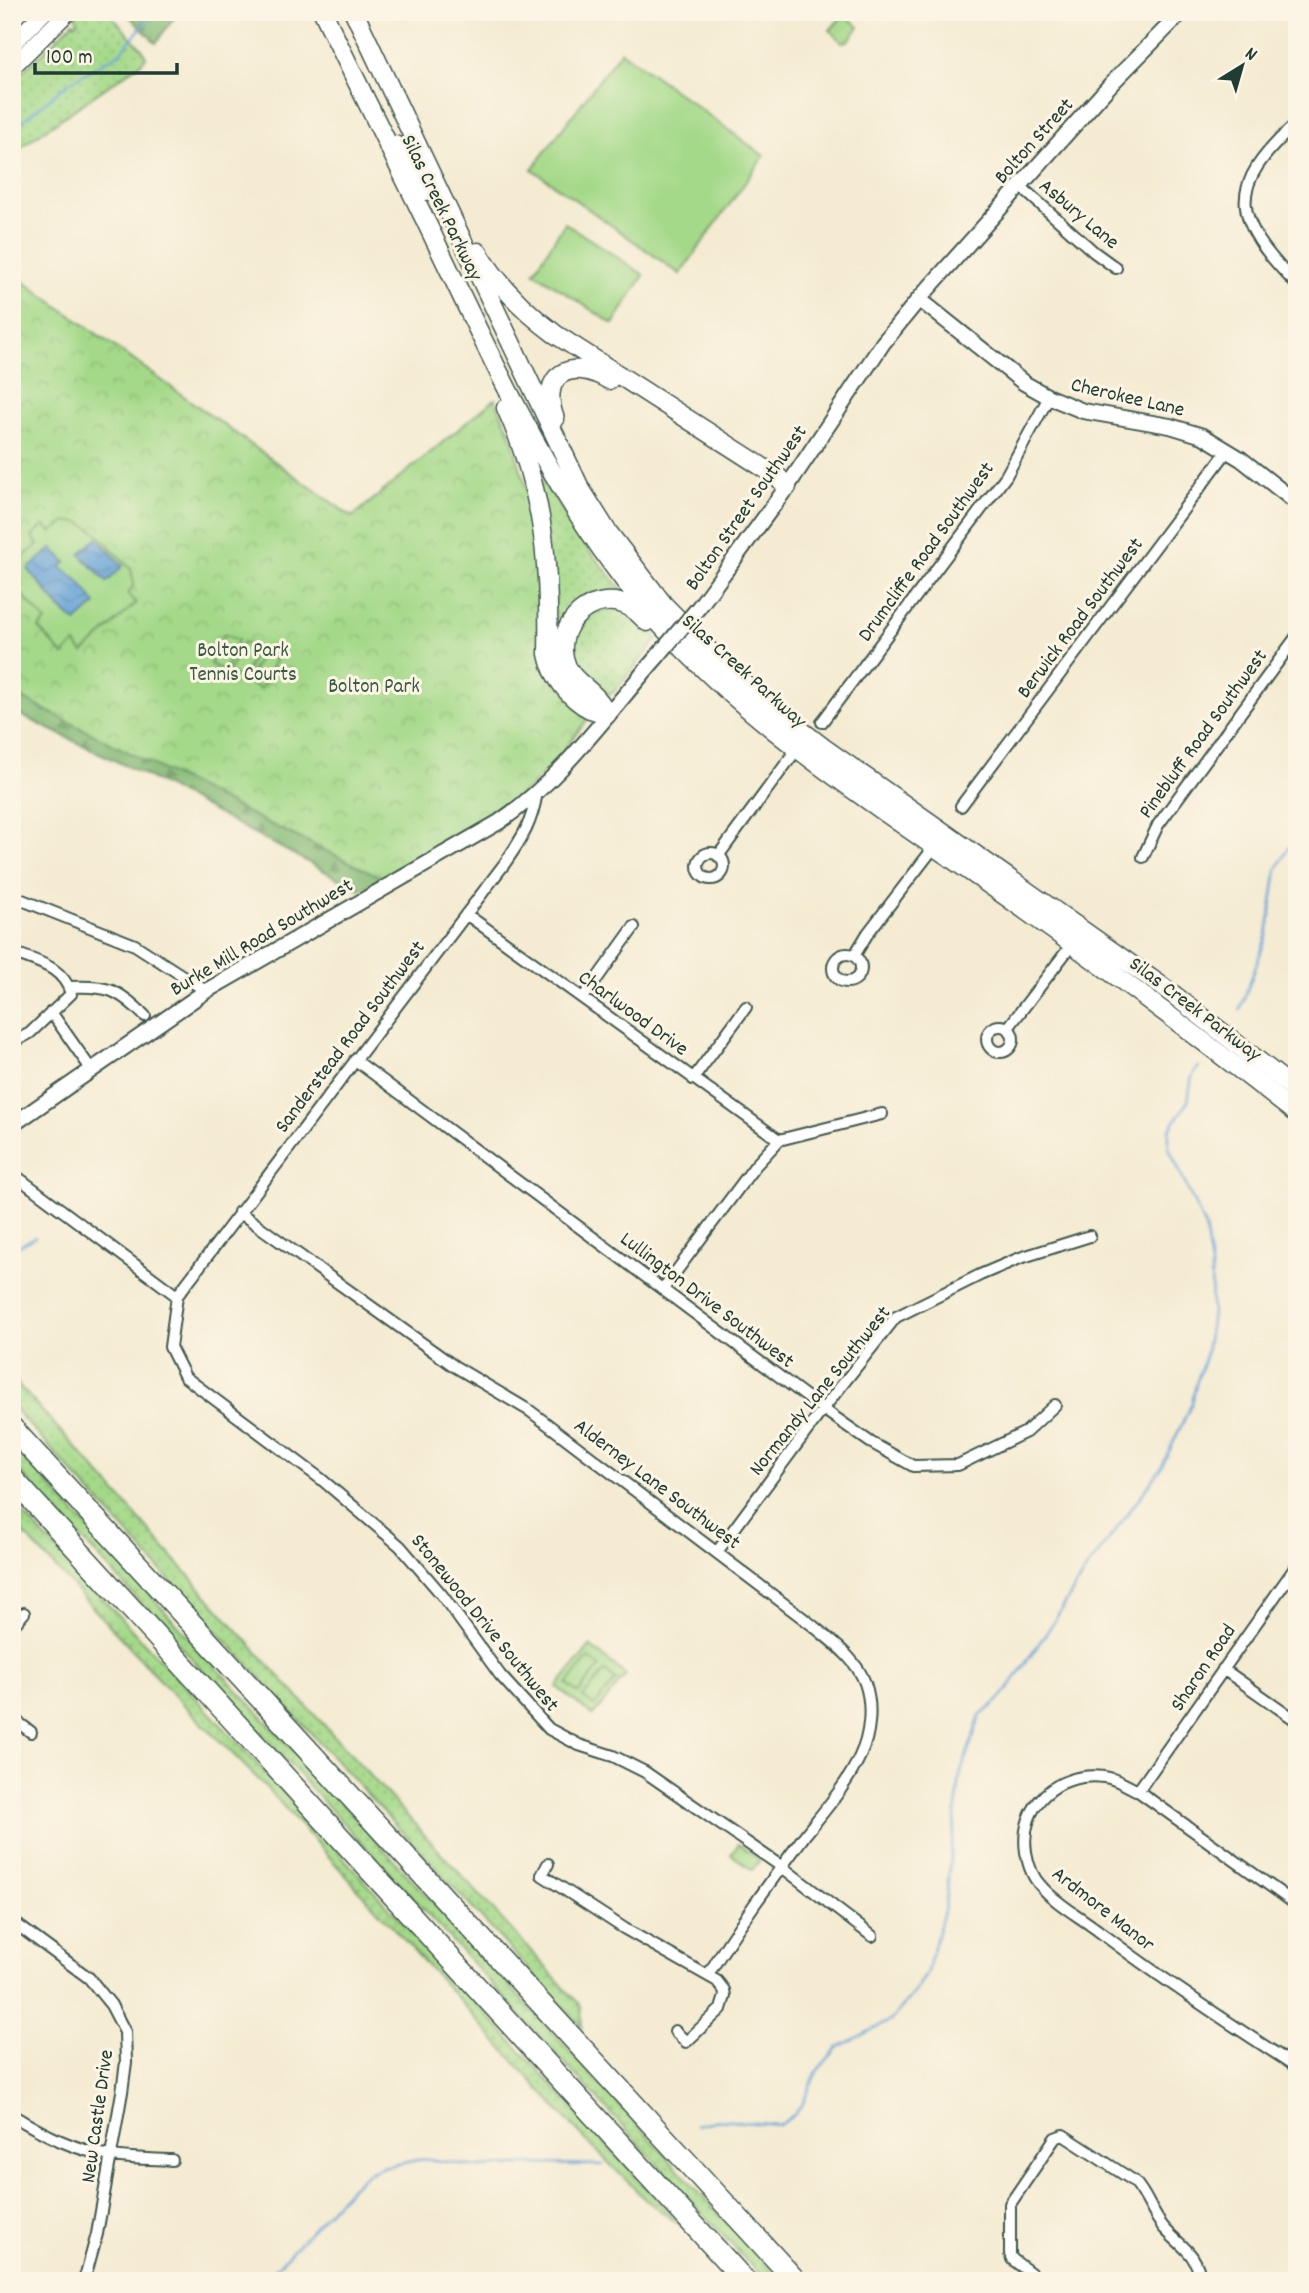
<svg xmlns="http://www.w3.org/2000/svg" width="1309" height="2293" font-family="Dekko,sans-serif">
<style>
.grass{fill:url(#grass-dots);stroke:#628b5e;stroke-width:2}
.forest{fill:url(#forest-firs);stroke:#517b54;stroke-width:2}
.park{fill:url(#park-crowns);stroke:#628b5e;stroke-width:2}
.pitch{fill:#a4d989;stroke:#628b5e;stroke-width:2}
.water{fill:url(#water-waves);stroke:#447086;stroke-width:2}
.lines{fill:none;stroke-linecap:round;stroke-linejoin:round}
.stream{stroke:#68a3d8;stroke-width:2.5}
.minor-casing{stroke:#3f574c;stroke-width:14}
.tertiary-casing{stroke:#3f574c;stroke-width:18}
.secondary-casing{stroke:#3f574c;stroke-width:19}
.primary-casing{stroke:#3f574c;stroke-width:21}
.motorway-casing{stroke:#3f574c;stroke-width:24}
.minor{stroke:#fff;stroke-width:10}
.tertiary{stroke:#fff;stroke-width:14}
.secondary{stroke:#fff;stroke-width:16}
.primary{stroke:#fff;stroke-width:18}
.motorway{stroke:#fff;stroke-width:21}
.tertiary-bridge-casing{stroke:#3f574c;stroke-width:18;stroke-linecap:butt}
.tertiary-bridge{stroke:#fff;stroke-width:14}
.labels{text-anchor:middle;stroke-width:6;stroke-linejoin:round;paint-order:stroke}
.street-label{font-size:21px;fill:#1f3d34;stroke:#fcf5e5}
.park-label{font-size:21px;fill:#3a5c45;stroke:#fcf5e5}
</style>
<defs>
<pattern id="grass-dots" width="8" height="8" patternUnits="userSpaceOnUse" patternTransform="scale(1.75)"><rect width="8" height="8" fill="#a4d989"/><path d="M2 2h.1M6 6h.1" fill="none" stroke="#8dbb77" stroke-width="1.8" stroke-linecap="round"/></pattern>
<pattern id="forest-firs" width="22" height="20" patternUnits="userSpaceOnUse" patternTransform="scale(1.75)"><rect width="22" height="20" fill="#83b975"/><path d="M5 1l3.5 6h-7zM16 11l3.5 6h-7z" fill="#6b9861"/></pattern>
<pattern id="park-crowns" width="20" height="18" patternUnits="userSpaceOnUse" patternTransform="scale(1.75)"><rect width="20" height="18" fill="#a4d989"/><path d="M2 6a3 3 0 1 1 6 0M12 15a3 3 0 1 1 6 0" fill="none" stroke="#8dbb77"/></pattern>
<pattern id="water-waves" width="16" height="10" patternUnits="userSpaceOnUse" patternTransform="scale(1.75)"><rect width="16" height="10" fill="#68a3d8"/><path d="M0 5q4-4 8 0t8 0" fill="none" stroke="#5586b0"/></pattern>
</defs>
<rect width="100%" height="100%" fill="#fcf5e5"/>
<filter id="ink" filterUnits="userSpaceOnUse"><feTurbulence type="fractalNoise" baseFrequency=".0143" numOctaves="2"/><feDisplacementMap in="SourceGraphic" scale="14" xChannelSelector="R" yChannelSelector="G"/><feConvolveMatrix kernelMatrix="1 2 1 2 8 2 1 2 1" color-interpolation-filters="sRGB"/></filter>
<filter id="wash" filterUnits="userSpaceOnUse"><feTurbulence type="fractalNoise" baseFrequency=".00686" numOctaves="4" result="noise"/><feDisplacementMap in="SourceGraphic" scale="28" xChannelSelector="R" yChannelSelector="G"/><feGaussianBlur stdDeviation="1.57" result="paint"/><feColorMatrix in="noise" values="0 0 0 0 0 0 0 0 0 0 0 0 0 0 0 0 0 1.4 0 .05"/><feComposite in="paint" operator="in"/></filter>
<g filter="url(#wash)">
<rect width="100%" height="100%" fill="#f4ebd2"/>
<path class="grass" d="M79 12H108L142 49 146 57 141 63 12 153V81L43 53 73 22 75 24 78 21 75 16Z
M538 472 584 545 637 607 611 598 552 648Z
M616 607 644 622 658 639 613 693 603 695 573 669 568 641C585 614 584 613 616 607Z
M12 1378 87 1460 228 1620 581 2006 582 2027 167 1577 12 1406Z
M12 1445 781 2281H765L12 1463Z
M12 1502 251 1757 682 2227 645 2199 580 2134 265 1786 176 1697 12 1521Z"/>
<path class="forest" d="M125 12H178L156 43Z
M12 666 37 706 264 821 383 878 360 890 145 775 12 711Z"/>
<path class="park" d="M844 14 859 27 848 41 842 42 830 30Z
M12 273 352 517 495 399 510 432 534 515 541 620 587 720 554 762 531 786 507 804 383 878 264 821 12 693Z
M590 1646 626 1675 593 1716 557 1687Z"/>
<path class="pitch" d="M621 51 764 156 680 274 532 169Z
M565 223 644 275 613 324 534 272Z
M66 522H79L96 532 131 569 134 585 128 594 136 603 83 653 75 643 63 655 39 628 46 621 12 584V568L38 544 32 537 44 525 51 532Z
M224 634 238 640 224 671 210 664Z
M243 642 257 649 242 679 228 673Z
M262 652 276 658 261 689 247 682Z
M589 1658 600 1667 578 1693 567 1684Z
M605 1671 616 1680 594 1706 583 1697Z
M739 1844 760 1860 752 1870 731 1854Z"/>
<path class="water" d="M97 538 123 566 107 582 80 554Z
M52 548 66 562 61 567 79 581 96 604 76 622 60 608 28 569Z"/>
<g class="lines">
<path class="stream" d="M16 126 70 82 120 53 150 17 157 12
M1240 1010 1267 935 1277 869 1297 833
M12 1250 35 1237
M696 2125 719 2120 780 2125 795 2114 803 2103 817 2071 838 2047 890 2021 910 1998 926 1975 945 1907 960 1775 980 1716 999 1700 1008 1689 1051 1626 1086 1570 1160 1470 1192 1403 1196 1384 1206 1353 1212 1314 1211 1265 1205 1227 1169 1148V1130L1188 1101 1192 1076 1199 1066
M264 2281 351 2187 367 2174 383 2167 418 2160 428 2159 478 2167 535 2164 603 2165"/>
</g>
</g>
<g filter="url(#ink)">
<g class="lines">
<defs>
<path id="minor" d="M1297 123C1225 187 1232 219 1297 285
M1020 186 1094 252 1116 268
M822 722 1006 476 1049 397
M961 806 1228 450
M698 866a13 13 0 1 1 26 0a13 13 0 1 1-26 0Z
M718 856 797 749
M1143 857 1158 825 1297 636
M12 896 135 945 206 991
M466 914 779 1140
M12 952C37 962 63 966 71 994L30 1033 12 1043
M833 968a14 14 0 1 1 28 0a14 14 0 1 1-28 0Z
M854 956 868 933 935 846
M69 987C107 985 118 989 145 1016
M583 998 634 927
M51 1012 91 1069
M987 1039a13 13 0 1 1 26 0a13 13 0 1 1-26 0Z
M1008 1028 1073 943
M355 1060 823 1409 870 1442 913 1466 958 1465 1026 1432 1055 1405
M693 1079 746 1007
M12 1173 177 1296 170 1347 185 1377 321 1479 400 1546 442 1595 500 1675 549 1729 579 1745 613 1756 645 1772 782 1867 872 1936
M239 1212 454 1366 530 1411 812 1625C832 1642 856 1658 865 1683 873 1706 870 1735 860 1756 847 1785 824 1811 805 1835 771 1881 737 1927 708 1975
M663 1289 755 1166 779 1140 882 1114
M177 1296 505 863C523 837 532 823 537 792
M717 1552 823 1409 896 1317 980 1275 1020 1258 1090 1236
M12 1627 24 1613
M1223 1669 1297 1721
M12 1718 31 1732
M1138 1791 1297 1565
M548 1864 542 1875 625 1929 717 1981 724 1990 725 1996 721 2009 686 2042 675 2031
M1297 1905 1138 1791C1127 1786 1116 1778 1104 1777 1058 1771 1019 1805 1026 1852 1028 1864 1032 1877 1041 1886 1056 1904 1081 1917 1100 1932 1163 1980 1230 2024 1297 2067
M12 1921 89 1978 111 2005 125 2032 126 2062 122 2092 97 2234 84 2281
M12 2115C43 2134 76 2151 112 2156 132 2159 152 2159 172 2160
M1041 2281 1012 2259 1010 2254V2204L1055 2138 1063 2135 1134 2181C1147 2195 1152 2214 1164 2228 1182 2248 1196 2251 1201 2281"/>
<path id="tertiary" d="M919 299 1024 383 1049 397 1083 411 1170 426 1203 436 1241 459 1297 503
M699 607 787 487 883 343 919 299 1111 84 1182 12
M12 1125 206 991 499 822C562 779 607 714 657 657"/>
<path id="secondary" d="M12 44 44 12
M12 67 68 12"/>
<path id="primary" d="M323 12C362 94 404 175 443 257 505 386 565 518 662 626 753 727 870 801 981 879 1089 954 1194 1033 1297 1114
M354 12 580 488 607 531 663 604 727 669 771 707 824 748 1170 992 1297 1091
M388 146 395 145 405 152 426 191
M478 252C498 285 524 311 555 334L778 477 787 487
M506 408C544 492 550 564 548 654 552 676 570 699 590 709 595 711 602 712 607 714
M555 419C538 374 571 357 609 380
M607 714C604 709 602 704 598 700 585 684 569 680 564 658 557 628 584 598 615 602 629 604 638 612 647 622"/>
<path id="motorway" d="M12 1428 796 2281
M12 1478 745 2281"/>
</defs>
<use href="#minor" class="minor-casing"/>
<use href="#tertiary" class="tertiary-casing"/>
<use href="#secondary" class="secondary-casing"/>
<use href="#primary" class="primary-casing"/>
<use href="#motorway" class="motorway-casing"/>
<use href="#minor" class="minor"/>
<use href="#tertiary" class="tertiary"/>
<use href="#secondary" class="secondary"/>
<use href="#primary" class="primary"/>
<use href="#motorway" class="motorway"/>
<defs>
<path id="tertiary-bridge" d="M657 657 699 607"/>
</defs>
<use href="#tertiary-bridge" class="tertiary-bridge-casing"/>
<use href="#tertiary-bridge" class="tertiary-bridge"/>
</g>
</g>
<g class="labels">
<g class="street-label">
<text transform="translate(1033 140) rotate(-48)" y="7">Bolton Street</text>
<text transform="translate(443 207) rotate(64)" y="7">Silas Creek Parkway</text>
<text transform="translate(1080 213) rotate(40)" y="7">Asbury Lane</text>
<text transform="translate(1128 396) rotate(13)" y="7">Cherokee Lane</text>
<text transform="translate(745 507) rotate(-55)" y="7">Bolton Street Southwest</text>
<text transform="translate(925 551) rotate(-54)" y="7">Drumcliffe Road Southwest</text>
<text transform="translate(1079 617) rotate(-53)" y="7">Berwick Road Southwest</text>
<text transform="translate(745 670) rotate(42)" y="7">Silas Creek Parkway</text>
<text transform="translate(1202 733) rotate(-54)" y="7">Pinebluff Road Southwest</text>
<text transform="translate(261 936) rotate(-31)" y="7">Burke Mill Road Southwest</text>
<text transform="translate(1196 1008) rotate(37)" y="7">Silas Creek Parkway</text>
<text transform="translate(634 1012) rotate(36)" y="7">Charlwood Drive</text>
<text transform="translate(349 1036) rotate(-53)" y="7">Sanderstead Road Southwest</text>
<text transform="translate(708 1299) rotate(37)" y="7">Lullington Drive Southwest</text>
<text transform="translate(819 1390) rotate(-51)" y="7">Normandy Lane Southwest</text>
<text transform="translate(658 1483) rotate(37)" y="7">Alderney Lane Southwest</text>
<text transform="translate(486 1622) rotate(51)" y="7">Stonewood Drive Southwest</text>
<text transform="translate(1202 1667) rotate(-56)" y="7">Sharon Road</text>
<text transform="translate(1104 1908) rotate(38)" y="7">Ardmore Manor</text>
<text transform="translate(96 2116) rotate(-82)" y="7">New Castle Drive</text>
</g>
<g class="park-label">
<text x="243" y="656">Bolton Park<tspan x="243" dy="24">Tennis Courts</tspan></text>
<text x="374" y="692">Bolton Park</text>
</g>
</g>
<rect width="1309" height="2293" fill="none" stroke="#fcf5e5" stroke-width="42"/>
<g transform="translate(1242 66) rotate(37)" stroke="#fcf5e5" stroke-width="5" paint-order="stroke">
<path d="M0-5L12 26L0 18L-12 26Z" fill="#1f3d34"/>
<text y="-10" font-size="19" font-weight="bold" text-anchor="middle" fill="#1f3d34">N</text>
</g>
<path d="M35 63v10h142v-10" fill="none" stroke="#1f3d34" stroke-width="3.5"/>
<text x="46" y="63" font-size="21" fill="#1f3d34" stroke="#fcf5e5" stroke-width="5" paint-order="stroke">100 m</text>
</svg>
